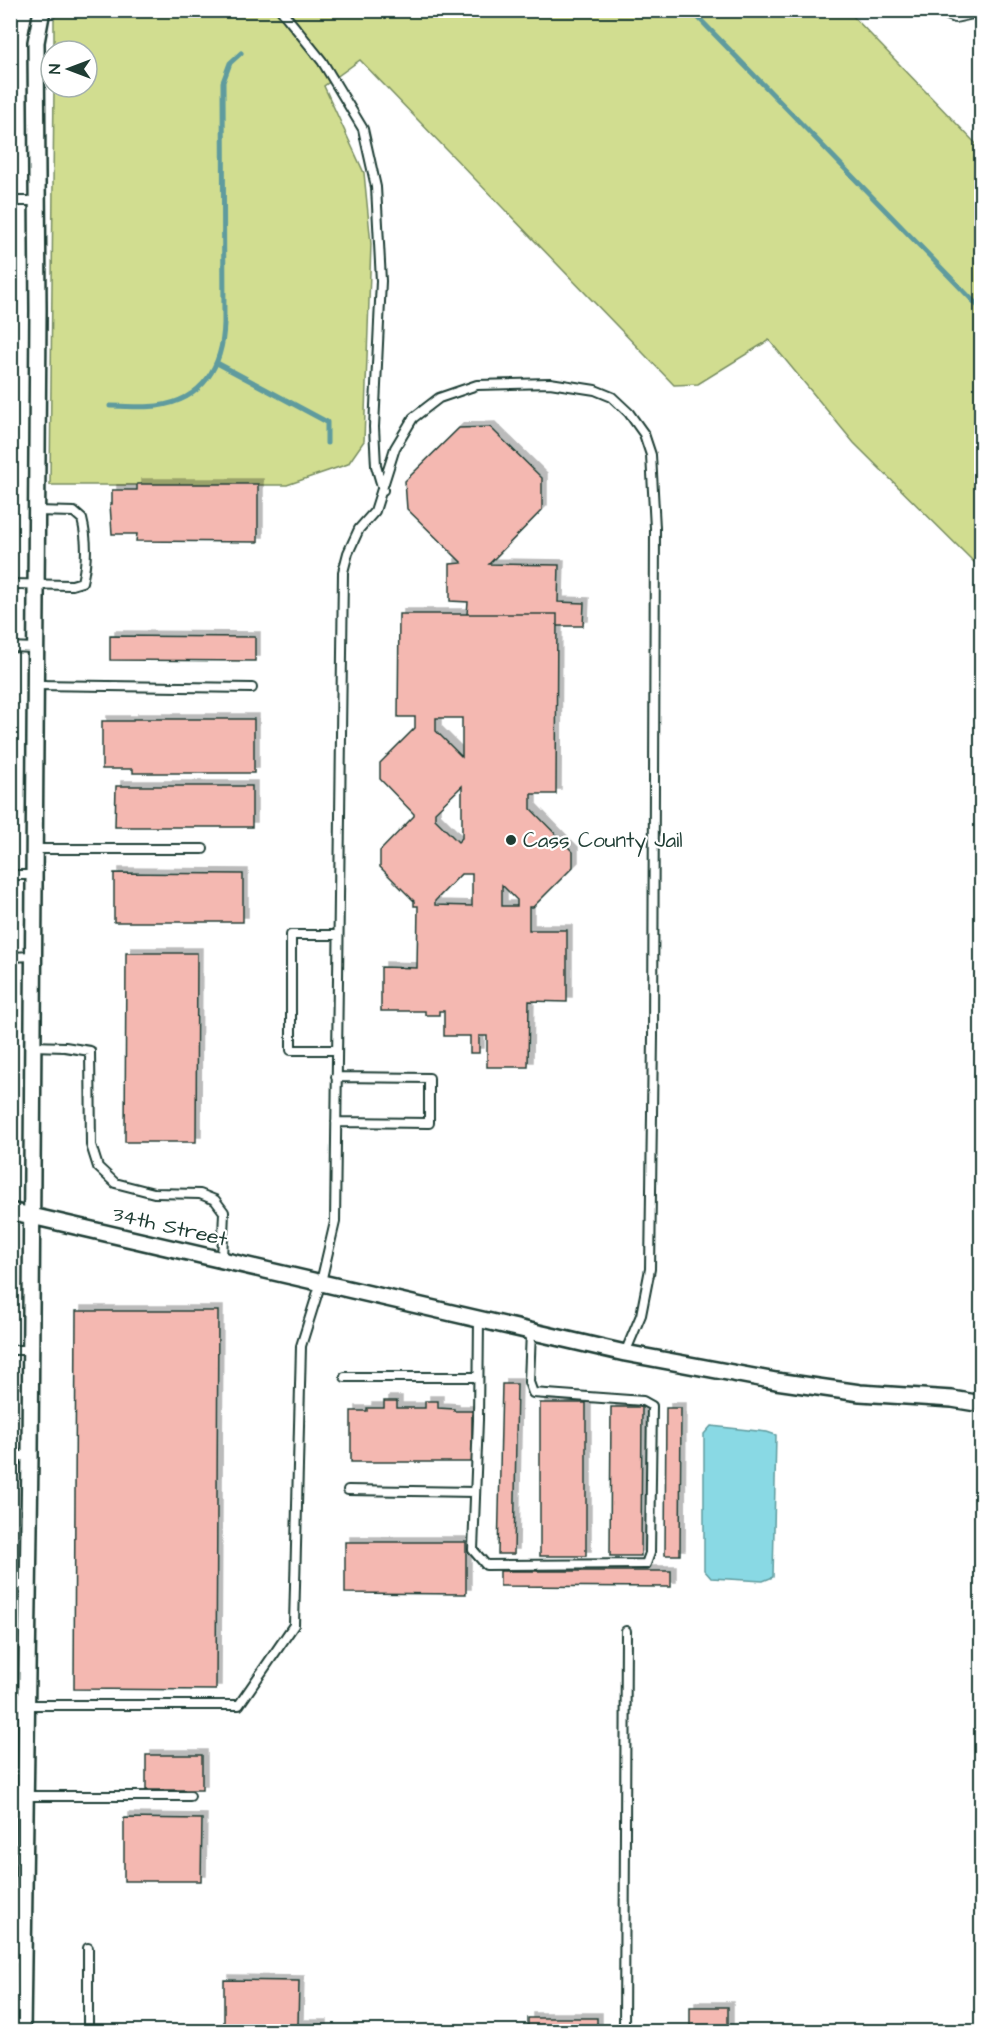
<svg xmlns="http://www.w3.org/2000/svg" width="992" height="2042" font-family="'Architects Daughter',sans-serif">
<style>
.green{fill:#d1dd90;stroke:#788d62;stroke-width:1.5}
.water{fill:#89d9e4;stroke:#5f9b9e;stroke-width:1.5}
.lines{fill:none;stroke-linecap:round;stroke-linejoin:round}
.stream{stroke:#5f9b9e;stroke-width:5}
.building{fill:#f4b8b1;stroke:#1f3d34;stroke-width:1.5;fill-rule:evenodd;filter:url(#shadow)}
.service-casing{stroke:#1f3d34;stroke-width:12}
.minor-casing{stroke:#1f3d34;stroke-width:20}
.service{stroke:#fff;stroke-width:8}
.minor{stroke:#fff;stroke-width:15}
.poi-dot{fill:#1f3d34;stroke:#fff;stroke-width:2}
.labels{text-anchor:middle;stroke-width:4.5;stroke-linejoin:round;paint-order:stroke}
.poi-label{font-size:21px;fill:#1f3d34;stroke:#fff;text-anchor:start}
.street-label{font-size:21px;fill:#1f3d34;stroke:#fff}
</style>
<defs>
<filter id="shadow"><feDropShadow dx="5" dy="-5" stdDeviation="0" flood-color="#0004"/></filter>
</defs>
<rect width="100%" height="100%" fill="#fff"/>
<filter id="ink" filterUnits="userSpaceOnUse"><feTurbulence type="fractalNoise" baseFrequency=".0167" numOctaves="2"/><feDisplacementMap in="SourceGraphic" scale="12" xChannelSelector="R" yChannelSelector="G"/><feConvolveMatrix kernelMatrix="1 2 1 2 8 2 1 2 1" color-interpolation-filters="sRGB"/></filter>
<g filter="url(#ink)">
<path class="green" d="M56 11H848L981 149V569L854 443 769 340 698 384 674 385 360 60 324 86 364 173 371 244 364 441 348 464 287 485H50L54 87H87V51H54V20Z"/>
<path class="water" d="M711 1426 767 1432 776 1435 773 1577 763 1581 711 1578 704 1570V1434Z"/>
<g class="lines">
<path class="stream" d="M691 10 982 310
M217 363 327 422V443
M110 406C126 406 142 408 157 406 203 400 223 366 224 323L223 82 230 63 241 53"/>
</g>
<path class="building" d="M490 427 542 478V510L489 564 559 565 558 602 584 603 583 626H557V614H467L468 602 450 601V564L462 563 407 509 405 481 459 428Z
M137 484H258V542L136 541 137 534H112L110 504H112V490H137Z
M399 614H557L556 794H531V809L573 852V867L533 907H529V930H567V1002L529 1001 528 1067H487V1036H479V1053H470V1036H444V1011H439V1015H425V1011H381V967L417 968 418 906H414V901L380 867V851L414 816V814L380 779V763L415 728V717H398ZM436 718H462V757L436 731ZM462 786V838L458 842 435 819V812ZM461 874H472V906L435 905V901ZM502 885 517 900V906H502Z
M110 636 255 637V661L110 660Z
M133 719H254V773H133V769H102V721H133Z
M116 786H252V827H115Z
M114 873 243 874V922H114Z
M126 953H197L196 1142H125Z
M76 1311H218L216 1690 74 1689Z
M502 1384H517L514 1554H498Z
M384 1401H397V1408H425V1401H438V1408L454 1409V1411H472V1462H351V1411H367V1408H384Z
M540 1403H586V1556H540Z
M611 1407H642L641 1556H610Z
M666 1408H681L680 1555H665Z
M345 1542H466V1594L345 1593Z
M500 1571H671V1587L500 1586Z
M146 1755H202V1790H146Z
M124 1818 202 1819 201 1881H124Z
M224 1980 299 1981 298 2025H322V2032H224Z
M690 2007H728V2032H690Z
M528 2018H597V2032H528Z"/>
<g class="lines">
<defs>
<path id="service" d="M281 10 322 61 363 129 376 187 381 281 374 427 376 466 383 490
M935 10 955 18 982 12
M10 201H37
M10 584 72 585 82 582C87 562 87 539 82 519L74 512 36 511
M10 647 35 648
M35 685 252 688
M33 849H203
M10 875H33
M10 957 33 956
M32 1046 65 1047 90 1051 91 1145 98 1167 115 1183 154 1193 200 1194 215 1200 224 1212 222 1259
M336 1050H291V935H338
M336 1122 429 1123V1078L336 1077
M479 1319 478 1420 473 1550 486 1565 646 1564 650 1553 652 1406 643 1401 533 1393 529 1382 531 1331
M10 1350H31
M345 1377H478
M10 1456H30
M348 1490 475 1492
M10 1584H29
M27 1705H239L294 1625 301 1346 321 1282 335 1222 343 572 348 553 359 529 375 511 395 448 413 418 439 398 477 385 550 383 595 390 612 397 629 413 644 434 651 455 655 528 653 1036 650 1269 641 1315 625 1353
M25 1796H190
M88 2032V1948
M624 2032 626 1631"/>
<path id="minor" d="M10 1211 625 1353 776 1381 860 1393 952 1399 982 1404
M22 2032 30 1456 38 310 36 42 42 10"/>
</defs>
<use href="#service" class="service-casing"/>
<use href="#minor" class="minor-casing"/>
<use href="#service" class="service"/>
<use href="#minor" class="minor"/>
</g>
</g>
<circle class="poi-dot" cx="511" cy="840" r="6"/>
<g class="labels">
<g class="poi-label">
<text x="523" y="847">Cass County Jail</text>
</g>
<g class="street-label">
<text transform="translate(170 1226) rotate(13)" y="7">34th Street</text>
</g>
</g>
<rect width="992" height="2042" fill="none" stroke="#fff" stroke-width="36"/>
<rect x="18" y="18" width="956" height="2006" fill="none" stroke="#1f3d34" stroke-width="2" filter="url(#ink)"/>
<g transform="translate(69 69) rotate(270)"><circle r="28" fill="#ffffff" stroke="#a5b1ae" stroke-width="1.5"/>
<path d="M0-4.5L10 22L0 15L-10 22Z" fill="#1f3d34"/>
<text y="-9" font-size="16" font-weight="bold" text-anchor="middle" fill="#1f3d34">N</text>
</g>
</svg>
